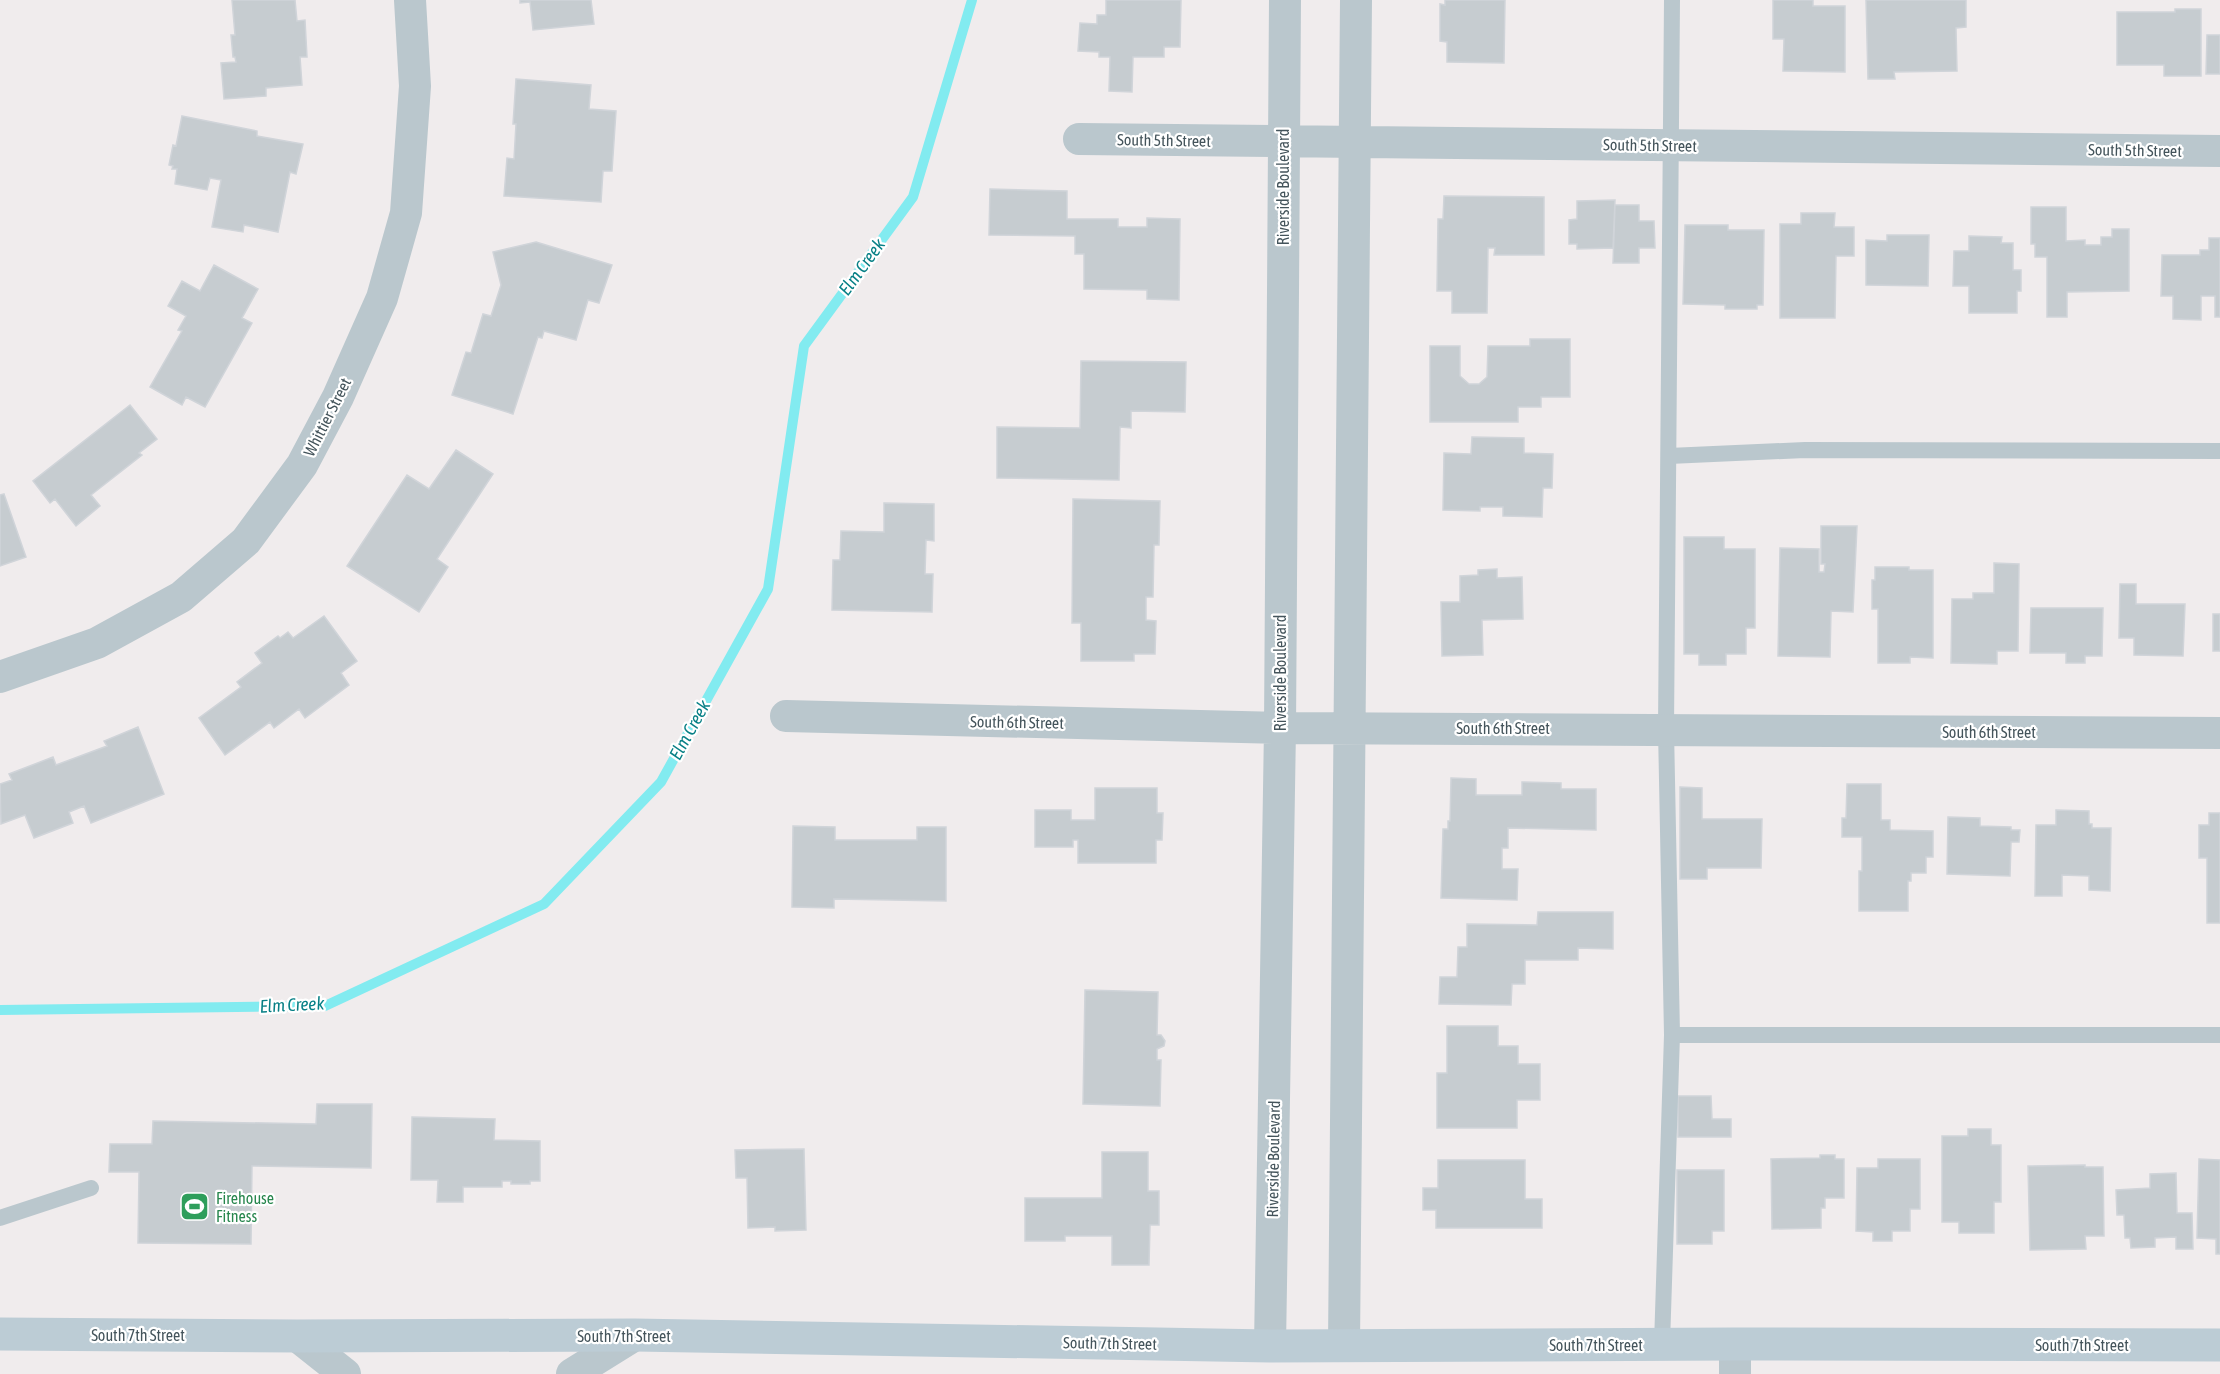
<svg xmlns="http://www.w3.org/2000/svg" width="2220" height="1374" font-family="'Asap Condensed',sans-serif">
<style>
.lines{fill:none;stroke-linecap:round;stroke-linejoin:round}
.stream{stroke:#82ebf0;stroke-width:10}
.building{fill:#c6ccd0;stroke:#d0d4d9;stroke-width:1.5}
.lane{stroke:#bac7cd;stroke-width:16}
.street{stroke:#bac7cd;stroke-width:32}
.secondary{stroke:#bcccd5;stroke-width:33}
.labels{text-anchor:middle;stroke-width:4.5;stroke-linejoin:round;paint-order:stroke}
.street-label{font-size:16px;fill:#44545b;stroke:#fff}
.leisure-label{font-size:16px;fill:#27864d;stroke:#fff;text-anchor:start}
.water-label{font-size:18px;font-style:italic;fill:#088086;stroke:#fff}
</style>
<rect width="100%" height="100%" fill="#f0eced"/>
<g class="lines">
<path class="stream" d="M0 1010 325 1006 544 904 661 782 768 589 804 346 913 197 972 0"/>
</g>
<path class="building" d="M232 0H295L297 21 305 20 307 57H300L302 85 266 88V96L224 99 221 63 236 62 235 57H233L231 35H235Z
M520 0H591L594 24 533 30 530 2 520 3Z
M1106 0H1181L1180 47H1164V57H1133L1132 92 1109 91 1110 57H1099V52L1078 51 1080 23 1097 24V15H1106Z
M1445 0H1505L1504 63 1447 62V42L1440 41V4L1445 5Z
M1773 0H1813V6H1845V72L1783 71 1784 39H1773Z
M1866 0H1966V27L1956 28 1957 71 1894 72 1895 79H1868Z
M2175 9H2201V76H2164V65H2117V12H2175Z
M2207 35H2220V74H2206Z
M516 79 591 85 589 109 616 111 612 171H603L601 202 504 196 507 158 514 159 516 124H513Z
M182 116 257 131V136L303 144 296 174 290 172 278 232 244 225 243 232 212 227 221 180 210 178 207 190 175 184 177 169H172L173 166 169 165 173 145 176 146Z
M990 189 1067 191V219H1118V227H1147V218L1180 219 1179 300 1147 299V290L1084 289V254H1075V236L989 235Z
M1444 196 1544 197V255H1494L1495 248H1488L1487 313H1452V291H1437L1438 219H1443Z
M1615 200 1613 248 1577 249V244H1569V220L1577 219V201Z
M1615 205H1639V221H1654L1655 248H1639V263H1613Z
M2031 207H2066V241L2085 240V245H2101V237H2112V229H2129V291L2067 292V317H2047V257H2035V244H2031Z
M1801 213H1835L1834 227H1854V256H1836L1835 318H1780V224H1801Z
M1685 225H1728V230H1764L1763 305H1757V309H1725V305L1683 304Z
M1887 235H1929L1928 286 1866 285V240L1887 241Z
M1969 236 2002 237 2001 243H2013V270H2021V291H2017V313H1969V286H1953L1954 251H1969Z
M2209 238H2220V317H2215V296H2201V320L2173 319V296H2161L2162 255H2200V250H2209Z
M536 242 612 265 599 303 588 300 576 340 544 331 542 338 538 337 513 414 452 395 466 352 471 353 483 314 491 316 501 285 493 252Z
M214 265 258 289 242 318 252 323 205 407 186 397 182 405 150 387 182 331 178 330 186 316 168 306 182 281 200 291Z
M1530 339H1570V397H1541V407H1518V422H1430V346H1460V376L1469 384H1479L1487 377 1488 346H1530Z
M1081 361 1186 362 1185 412 1131 411V428L1120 427 1119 480 997 478V427L1080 428Z
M130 405 157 439 139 453 142 455 91 495 100 506 76 526 55 499 50 503 33 481Z
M1472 437 1524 438V453L1553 454 1552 488H1543L1542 517 1503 516V507H1480V511L1443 510 1444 453 1471 454Z
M456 450 493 474 437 559 448 567 419 612 347 566 407 475 429 489Z
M4 494 26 557 0 566V495Z
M1073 499 1160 501 1159 545H1154L1153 597H1146V620L1156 621 1155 654H1134V661H1081V623H1072Z
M884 503 934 504V541L926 540 925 574H933L932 612 832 610 833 560H840L841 531 884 532Z
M1821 526H1857L1853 612 1831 611 1830 657 1778 656 1780 548 1819 549V572H1824L1825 564H1821Z
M1684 537H1724V549H1755V628H1746V654H1726V665H1699V654H1684Z
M1994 563 2019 564 2018 651H1997V664L1951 663 1952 599H1973V593H1994Z
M1875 567H1909V570H1933V658L1910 657V663H1878V609H1872V580H1875Z
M1497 569V578L1522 577 1523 619 1482 620 1483 655 1442 656 1441 602H1460V576L1478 575V570Z
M2120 584H2136V604H2185L2183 656 2134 655V638H2119Z
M2031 608H2103L2102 656H2085V663H2066V653H2030Z
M2213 614H2220V651H2213Z
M324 616 357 661 341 673 349 685 305 718 299 709 274 728 270 722 225 755 199 718 241 687 237 682 262 663 255 653 278 636 280 638 288 632 293 638Z
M138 727 164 794 91 823 84 806 69 812 73 823 34 838 25 815 1 824 0 784 12 780 9 774 53 757 56 765 107 746 104 741Z
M1451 778 1476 779V795H1522V782L1561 783V789H1596V830L1508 828V848H1502V869H1518L1517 900 1441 898 1443 829H1448V821H1450Z
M1847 784H1881V820H1890V830L1933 831V857H1926V873H1911V881H1908V911H1859V871H1862V837H1842V818H1846Z
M1680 787 1702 788V819H1762L1761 868H1707V879H1680Z
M1095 788H1157V813H1163L1162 840H1156V863H1078V840H1073V847H1035V810H1071V820H1095Z
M2056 810 2089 811V824H2092V828H2111L2110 891 2089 890V876L2062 875V896H2035L2036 825H2056Z
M2209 813H2220V923H2207V858H2199V825H2209Z
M1948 817 1980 818V826L2011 827V830H2020L2019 842H2011L2010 876 1947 874Z
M793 826 835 827V840H917V827H946V901L834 899V908L792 907Z
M1538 912H1613V949L1578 948V960H1525V984H1512L1511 1005 1439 1004 1440 977H1457L1458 947H1467V924L1537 925Z
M1085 990 1158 992 1157 1035H1161L1165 1041 1164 1046 1157 1049V1060H1161L1160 1106 1083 1104Z
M1447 1026H1498V1046H1518V1064H1540V1100H1517V1128H1437V1073H1447Z
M1678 1096H1711L1712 1119H1731V1137H1678Z
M317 1104H372L371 1168 252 1166 251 1244 138 1243 139 1172H109L110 1144H152L153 1121 316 1124Z
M412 1117 495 1119 494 1140 540 1141V1181H530V1184H511V1181H502V1187H463V1202H437L438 1180H411Z
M1968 1129H1991V1145H2001V1202H1994V1233H1959V1222H1942V1136H1968Z
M804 1149 806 1230 775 1231V1227L748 1228 747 1178H736L735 1150Z
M1102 1152H1148V1191H1159V1225H1150L1149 1265H1112V1236H1065V1241H1025V1198H1102Z
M1820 1155H1835V1159H1844V1198H1825V1208H1821V1228L1772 1229 1771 1159 1820 1158Z
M1878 1159H1920V1209H1910V1231H1892V1241H1873V1232L1856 1231 1857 1168H1878Z
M2199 1159 2220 1160V1254H2216V1239L2197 1238Z
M1438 1160H1525V1199H1542V1228H1436V1210H1423V1188H1438Z
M2085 1165V1167H2103L2104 1236H2085L2086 1249 2030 1250 2028 1166Z
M1677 1170H1724V1231H1712V1244H1677Z
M2176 1173 2177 1213H2192L2193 1249H2176V1237L2155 1238V1247L2131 1248 2130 1238H2125L2124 1215H2117L2116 1190 2150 1188V1174Z"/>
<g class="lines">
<path class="lane" d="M1669 456 1805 450 2220 451
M1672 1035H2220
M0 1218 91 1188
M1662 1344 1672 1035 1666 729 1672 0"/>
<path class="street" d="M1079 139 2220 151
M0 677 97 643 181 597 246 541 302 465 338 397 382 298 406 213 415 86 410 0
M786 716 1280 728 2220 733
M297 1336 345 1374
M1735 1344V1374
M1270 1346 1280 728 1285 0
M1344 1346 1356 0
M572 1374 635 1335"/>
<path class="secondary" d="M0 1334 297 1336 635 1335 1270 1346 1735 1344 2220 1345"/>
</g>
<defs>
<symbol id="stadium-square" viewBox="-11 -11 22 22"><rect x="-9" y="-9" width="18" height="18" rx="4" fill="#2e9e5b" stroke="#fff"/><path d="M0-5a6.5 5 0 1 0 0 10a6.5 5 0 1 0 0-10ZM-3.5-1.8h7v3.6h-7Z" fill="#fff"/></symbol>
</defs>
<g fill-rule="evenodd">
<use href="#stadium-square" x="178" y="1190" width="33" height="33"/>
</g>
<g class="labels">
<g class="street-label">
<text transform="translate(1164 140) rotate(1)" y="6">South 5th Street</text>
<text transform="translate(1650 145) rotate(1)" y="6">South 5th Street</text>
<text transform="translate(2135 150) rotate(1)" y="6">South 5th Street</text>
<text transform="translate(1283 187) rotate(-90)" y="6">Riverside Boulevard</text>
<text transform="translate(327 417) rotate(-63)" y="6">Whittier Street</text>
<text transform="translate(1280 673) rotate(-90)" y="6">Riverside Boulevard</text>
<text transform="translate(1017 722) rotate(1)" y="6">South 6th Street</text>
<text x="1503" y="734">South 6th Street</text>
<text x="1989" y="738">South 6th Street</text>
<text transform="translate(1273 1159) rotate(-89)" y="6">Riverside Boulevard</text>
<text x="138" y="1341">South 7th Street</text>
<text x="624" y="1342">South 7th Street</text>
<text transform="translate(1110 1343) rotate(1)" y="6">South 7th Street</text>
<text x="1596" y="1351">South 7th Street</text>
<text x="2082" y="1351">South 7th Street</text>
</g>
<g class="leisure-label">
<text x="216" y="1204">Firehouse<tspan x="216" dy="18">Fitness</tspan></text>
</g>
<g class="water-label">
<text transform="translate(862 267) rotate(-54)" y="6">Elm Creek</text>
<text transform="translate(690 730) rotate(-61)" y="6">Elm Creek</text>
<text transform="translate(292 1005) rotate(-3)" y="6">Elm Creek</text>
</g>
</g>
</svg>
